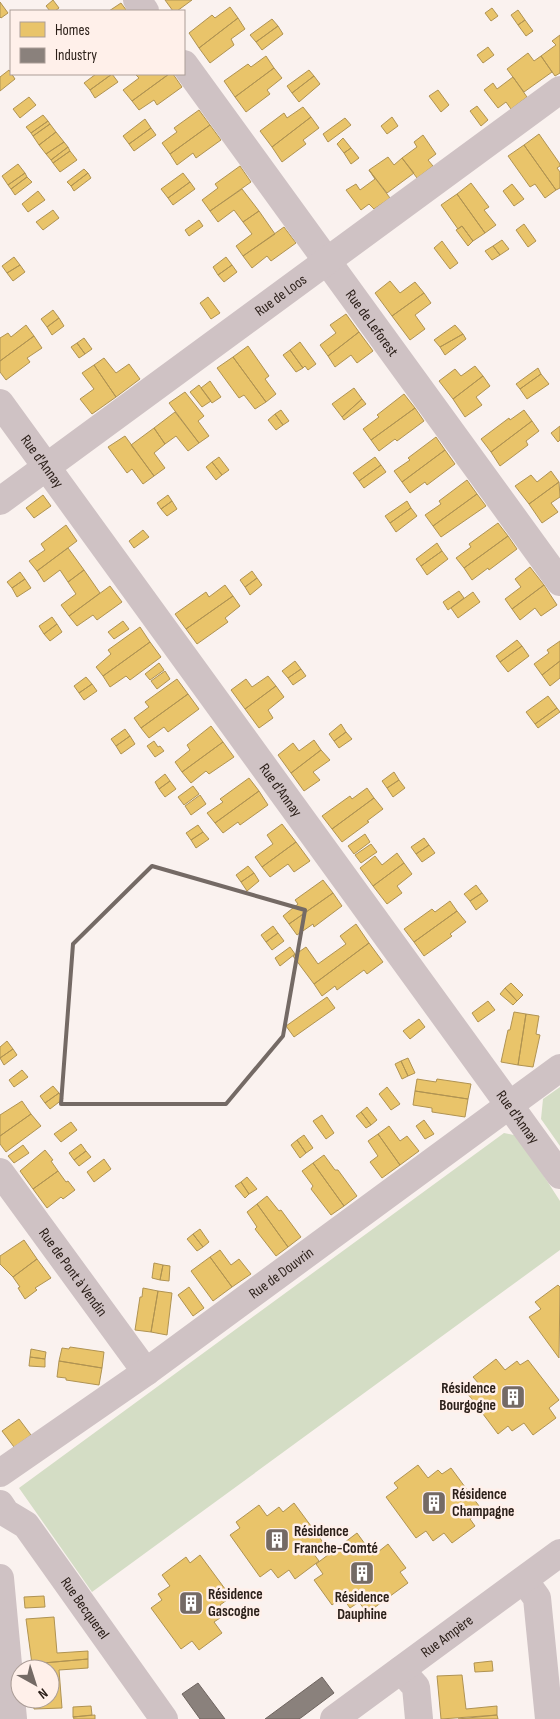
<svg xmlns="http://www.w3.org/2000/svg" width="560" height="1719" font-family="'Sofia Sans Condensed',sans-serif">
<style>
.green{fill:#d4ddc5}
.homes{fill:#e9c46a;stroke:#b09352}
.industry{fill:#8a817c;stroke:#6e645f}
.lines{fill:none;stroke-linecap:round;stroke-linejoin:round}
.minor{stroke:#cfc2c4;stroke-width:28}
.marked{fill:none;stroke:#746a65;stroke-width:4;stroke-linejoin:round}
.labels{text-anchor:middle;stroke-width:5;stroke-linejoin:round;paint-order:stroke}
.street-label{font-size:15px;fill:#2c201a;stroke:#fff0ea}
.poi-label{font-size:15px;font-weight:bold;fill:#2c201a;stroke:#fff0ea;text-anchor:start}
</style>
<rect width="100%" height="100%" fill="#faf2ef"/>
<path class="green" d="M560 1087V1146L541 1119 543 1099Z
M504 1133 518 1136 560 1201V1250L92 1592 19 1488Z"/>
<path class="homes" d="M53 0 59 8 55 11H50L46 6Z
M165 0H192L177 11H173Z
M0 2 8 13 1 18 0 17Z
M121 3 127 11H109Z
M230 7 238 18 199 48 189 33 212 15 215 18Z
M492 8 498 16 491 21 485 13Z
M518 10 525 20 518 25 511 15Z
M238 18 245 29 231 39 234 45 210 63 199 48Z
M272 19 278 26 256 42 250 35Z
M525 20 533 31 526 36 518 25Z
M278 26 283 34 262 50 256 42Z
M560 35V73L555 76 541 56 556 45 552 41Z
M488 47 494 55 483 63 477 55Z
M528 53 534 61 541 56 552 72 524 92 507 69Z
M266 56 274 68 235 97 224 81 248 64 251 67Z
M274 68 282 78 267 90 270 94 246 112 235 97Z
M9 70 15 79 0 91V77Z
M309 70 314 76 292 93 287 86Z
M96 74H112L90 90 84 83Z
M112 74 118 82 95 98 90 90Z
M137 74H169L132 101 123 90 139 78 136 75Z
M169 74H173L182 87 157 105 154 100 139 110 132 101Z
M314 76 320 84 299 102 292 93Z
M513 77 527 97 511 109 506 102 498 108 484 90 493 83 497 89Z
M438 90 449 105 441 112 429 96Z
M29 97 36 105 20 118 13 109Z
M477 106 488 120 481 126 470 111Z
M303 107 311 117 272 147 260 131 284 113 287 118Z
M199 110 210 125 170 154 162 143 177 132 174 128Z
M43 115 48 121 31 133 26 127Z
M311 117 319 128 303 140 306 144 282 162 272 147Z
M392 117 398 126 387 134 381 126Z
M345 118 351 125 328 142 323 134Z
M145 119 151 128 129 144 123 136Z
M48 121 50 124 33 136 31 133Z
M50 124 56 132 39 145 33 136Z
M210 125 221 140 196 158 193 153 177 165 170 154Z
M151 128 156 135 134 151 129 144Z
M56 132 64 142 46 154 39 145Z
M539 134 560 164V166L557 168 560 172V188L556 190 524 145Z
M423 135 436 154 428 160 433 166 417 178 402 158 417 147 414 142Z
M343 138 351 148 344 153 337 144Z
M64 142 68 147 51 160 46 154Z
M524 145 556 190 545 198 535 184 530 187 508 156Z
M68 147 70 151 53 163 51 160Z
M351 148 359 158 351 164 344 153Z
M70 151 77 160 60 172 53 163Z
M388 157 394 165 402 158 414 173 387 193 369 170Z
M18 164 25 173 8 185 2 176Z
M240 166 251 182 210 211 202 200 218 188 215 184Z
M84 169 88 173 71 186 67 182Z
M369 170 390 198 374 209 369 204 361 210 346 190 356 184 360 190 375 179Z
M25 173 27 177 11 189 8 185Z
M88 173 91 178 74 191 71 186Z
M183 173 190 182 168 198 161 189Z
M27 177 32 182 15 195 11 189Z
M190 182 195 189 173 205 168 198Z
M471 183 489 207 484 210 496 225 485 233 457 194Z
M512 184 524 199 514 206 503 191Z
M242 189 259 211 243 222 234 210 218 222 210 211Z
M38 191 45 200 28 212 22 204Z
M457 194 485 233 473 241 462 226 458 229 441 205Z
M53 210 59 218 43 230 36 222Z
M259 211 275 234 243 256 236 246 252 234 243 222Z
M199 220 203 226 189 236 185 230Z
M524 224 536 241 528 247 516 230Z
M462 226 473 241 468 246 456 230Z
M284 227 296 243 271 261 267 256 252 268 243 256Z
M502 240 509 249 500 255 493 246Z
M442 241 458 263 450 269 434 248Z
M493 246 500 255 492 260 485 251Z
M14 257 20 265 7 273 2 266Z
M226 257 232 265 218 275 213 267Z
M20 265 25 272 13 281 7 273Z
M232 265 237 272 224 282 218 275Z
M390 281 400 293 415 282 424 293 392 316 375 293Z
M424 293 431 303 415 315 425 329 410 340 392 316Z
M208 297 220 313 211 319 200 303Z
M53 310 59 318 47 327 41 319Z
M346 314 359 332 328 356 320 345 336 333 330 325Z
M59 318 64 326 52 335 47 327Z
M26 325 34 336 0 361V338L8 333 11 337Z
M455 325 463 334 440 347 434 340Z
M359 332 373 351 357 363 351 355 335 367 328 356Z
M463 334 466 339 445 355 440 347Z
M34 336 42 348 27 358 30 362 6 380 0 372V361Z
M84 338 92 349 85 354 77 343Z
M300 342 316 364 308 370 305 366 303 368 290 350Z
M77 343 85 354 79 358 71 347Z
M248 346 269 376 265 379 276 394 266 402 233 357Z
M290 350 303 368 296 372 283 355Z
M233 357 266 402 255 409 244 395 239 398 217 368Z
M104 358 116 373 129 364 140 379 116 397 94 365Z
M94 365 116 397 92 414 80 399 94 389 82 373Z
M475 366 483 376 453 399 439 381 455 369 461 376Z
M538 368 541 374 520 389 516 384Z
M541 374 549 384 527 399 520 389Z
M483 376 490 386 476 397 482 405 465 417 453 399Z
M210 381 221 397 212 403 201 388Z
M199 385 211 401 202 407 190 392Z
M354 388 362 399 342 417 332 404Z
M185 392 204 416 198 421 209 436 199 443 169 403Z
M404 394 415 408 371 440 363 429 379 417 377 415Z
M362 399 366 404 344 420 342 417Z
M415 408 424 421 397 441 395 439 379 451 371 440Z
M281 410 289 421 283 425 275 414Z
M524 410 532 421 491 452 481 439 509 418 510 420Z
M175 412 199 443 188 451 176 436 165 444 154 428Z
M275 414 283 425 276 430 268 420Z
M532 421 539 431 526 441 528 445 500 466 491 452Z
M560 426V440L558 442 551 433Z
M154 428 165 444 154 453 165 468 154 476 131 445Z
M125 436 154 476 143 484 132 469 127 473 108 447Z
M436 437 445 450 402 482 394 471 410 460 408 458Z
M445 450 455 464 427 485 425 482 410 493 402 482Z
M219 457 229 470 222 475 212 462Z
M375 457 381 465 359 481 353 473Z
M212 462 222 475 216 480 206 467Z
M381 465 386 472 364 488 359 481Z
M551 471 559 482 529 504 515 486 531 475 537 482Z
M467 480 477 494 433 526 425 515 441 504 439 501Z
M559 482 560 497 551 503 558 512 542 523 529 504Z
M477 494 486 506 441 537 433 526Z
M43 495 51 506 34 518 26 508Z
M168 495 172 501 161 509 157 503Z
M172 501 177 509 167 516 161 509Z
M407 501 411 508 390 523 385 516Z
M411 508 417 516 396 532 390 523Z
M498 523 508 536 464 568 456 558 471 547 469 544Z
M66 525 77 541 37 571 29 561 45 550 41 544Z
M143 530 149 537 134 548 129 541Z
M508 536 517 549 489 570 488 568 472 580 464 568Z
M437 543 442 551 421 566 416 559Z
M68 548 84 570 68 582 60 570 44 582 37 571Z
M442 551 448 559 427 575 421 566Z
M530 567 544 585 512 609 505 599 521 587 515 579Z
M84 570 100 593 69 616 61 605 76 594 68 582Z
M252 571 257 578 245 587 240 580Z
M20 572 25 579 12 588 7 582Z
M257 578 262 585 250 595 245 587Z
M25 579 31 588 17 597 12 588Z
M225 585 233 596 186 629 175 614 206 592 209 597Z
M544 585 557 605 541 616 535 608 520 620 512 609Z
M110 586 122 602 97 620 93 615 77 626 69 616Z
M459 591 464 598 448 610 443 602Z
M473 592 480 602 458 618 451 608Z
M233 596 240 606 225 618 228 622 197 644 186 629Z
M52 617 57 624 44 634 39 626Z
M123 621 129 629 114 639 108 632Z
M57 624 62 632 50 641 44 634Z
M140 627 150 642 103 676 96 667 111 654 108 650Z
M517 640 522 646 500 662 496 656Z
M560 641V661L542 675 534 664 549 653 547 650Z
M150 642 161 657 130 680 126 676 110 687 103 676Z
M522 646 529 656 508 672 500 662Z
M295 661 301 669 288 678 282 671Z
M560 661V678L550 686 542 675Z
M159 663 164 670 150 680 145 674Z
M301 669 306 676 293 685 288 678Z
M165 671 170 679 157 689 151 681Z
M268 676 276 686 245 709 231 690 246 679 252 687Z
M86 677 92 684 79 693 74 686Z
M177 679 188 694 141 728 134 718 149 707 145 702Z
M92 684 97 691 84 700 79 693Z
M276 686 284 697 268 710 273 718 259 728 245 709Z
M188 694 199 709 168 732 164 727 149 738 141 728Z
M548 696 557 708 535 724 526 712Z
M557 708 560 712 538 728 535 724Z
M341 724 346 732 334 741 329 734Z
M211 726 223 742 182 772 175 762 190 750 187 745Z
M125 729 130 736 116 746 111 739Z
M346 732 352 739 339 748 334 741Z
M130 736 135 744 121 754 116 746Z
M314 740 321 750 291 773 278 755 293 743 299 751Z
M154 741 158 747 160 746 164 751 155 757 147 746Z
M223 742 234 757 209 774 206 771 191 783 182 772Z
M321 750 330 760 313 772 320 780 304 791 291 773Z
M394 772 399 780 387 788 382 781Z
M165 774 170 781 159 789 155 782Z
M249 778 259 791 215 823 207 813 223 802 220 799Z
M399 780 405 788 393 797 387 788Z
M170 781 176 789 165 797 159 789Z
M193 786 199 794 184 805 178 797Z
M367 788 374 798 332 829 322 816 350 796 352 799Z
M259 791 268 805 240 825 238 822 223 833 215 823Z
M200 795 206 804 191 815 185 806Z
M374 798 383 809 367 821 369 822 342 842 332 829Z
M282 824 296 842 262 867 255 857 273 844 267 835Z
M198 825 203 832 191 840 186 833Z
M203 832 209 839 196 848 191 840Z
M365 834 370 842 354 854 348 846Z
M424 838 429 845 416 854 411 847Z
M296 842 310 861 294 872 288 864 270 877 262 867Z
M371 844 377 852 361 863 355 855Z
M429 845 435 853 422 862 416 854Z
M397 853 404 863 373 886 360 868 375 856 382 865Z
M404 863 412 874 397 886 402 893 387 904 373 886Z
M248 866 254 873 241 882 236 875Z
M254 873 259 881 247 891 241 882Z
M323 880 333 893 289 924 283 916 298 904 295 900Z
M476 885 482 893 470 901 464 894Z
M333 893 342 906 314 927 313 924 297 935 289 924Z
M482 893 488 901 476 910 470 901Z
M450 901 457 911 414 942 404 929 432 909 435 912Z
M457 911 466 922 450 934 452 936 424 956 414 942Z
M356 924 369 943 314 984 293 956 306 947 318 964 346 944 340 936Z
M273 926 278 933 266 942 261 935Z
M278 933 284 941 272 950 266 942Z
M369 943 383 962 367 974 364 970 337 990 335 986 322 996 314 984Z
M290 947 295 954 280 966 275 958Z
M511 983 523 995 517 1001 505 988Z
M505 988 517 1001 513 1005 500 994Z
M327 997 335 1008 294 1037 286 1026Z
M488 1001 495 1010 478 1022 472 1013Z
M514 1012 526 1014 518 1065 501 1062 508 1030H510Z
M526 1014 539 1016 536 1034 540 1035 533 1067 518 1065Z
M419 1019 425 1027 410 1039 403 1031Z
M7 1041 13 1049 0 1058V1047Z
M13 1049 17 1055 4 1065 0 1058Z
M408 1058 415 1073 408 1076 401 1061Z
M401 1061 408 1076 402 1079 395 1064Z
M22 1070 28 1077 14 1087 9 1080Z
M417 1079 436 1082 437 1079 471 1084 468 1099 415 1091Z
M53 1086 59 1093 45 1103 40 1096Z
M387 1087 400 1104 391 1110 379 1094Z
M415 1091 468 1099 465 1117 432 1112V1108L413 1105Z
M59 1093 63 1099 50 1109 45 1103Z
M22 1101 31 1114 0 1136V1115Z
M367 1107 377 1120 371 1125 361 1112Z
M361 1112 371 1125 366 1128 356 1116Z
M31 1114 41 1126 6 1152 0 1144V1136Z
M322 1115 334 1133 326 1139 313 1121Z
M424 1120 434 1134 425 1139 416 1126Z
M71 1122 77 1130 61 1142 54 1134Z
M389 1126 400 1141 407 1136 419 1151 400 1165 378 1134Z
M378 1134 400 1165 382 1178 370 1162 378 1156 368 1141Z
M304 1135 313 1148 306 1153 297 1140Z
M297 1140 306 1153 300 1158 291 1145Z
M81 1144 86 1151 74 1160 69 1153Z
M23 1145 29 1153 14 1163 8 1156Z
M45 1150 53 1160 51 1161 58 1171 33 1189 20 1171Z
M86 1151 91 1157 79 1166 74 1160Z
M324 1155 335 1170H338L357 1196 344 1206 313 1163Z
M104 1159 111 1169 94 1182 87 1172Z
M313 1163 344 1206 331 1215 311 1189 313 1186 302 1171Z
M58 1171 66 1182 68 1181 75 1190 63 1199 61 1197 47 1208 33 1189Z
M247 1177 257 1189 249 1194 241 1182Z
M241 1182 249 1194 245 1198 235 1186Z
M267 1196 279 1211 281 1210 301 1237 288 1247 257 1204Z
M257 1204 288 1247 276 1256 255 1229 257 1227 247 1212Z
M200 1229 209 1242 203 1247 193 1234Z
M193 1234 203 1247 197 1251 187 1239Z
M24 1240 37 1259 13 1277 0 1264V1256Z
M220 1250 231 1265 239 1259 251 1274 232 1287 210 1257Z
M210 1257 232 1287 213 1301 191 1271Z
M37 1259 51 1278 35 1288 37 1290 25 1299 18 1288 20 1287 13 1277Z
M154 1263 163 1265 160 1280 152 1278Z
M163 1265 170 1266 169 1281 160 1280Z
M558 1285 560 1287 559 1358 529 1317 541 1309 535 1302Z
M189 1287 204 1308 193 1316 178 1295Z
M143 1288 158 1291 151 1332 135 1330 140 1297H142Z
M158 1291 172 1293 167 1335 151 1332Z
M70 1347 104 1352 102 1368 59 1361 62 1348 69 1349Z
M31 1349 46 1352 45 1359 30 1357Z
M30 1357 45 1359V1367L29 1366Z
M496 1359 505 1370 517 1361 520 1365 528 1360 559 1400 549 1408 556 1418 533 1435 524 1423 512 1431 508 1426 498 1434 468 1394 480 1385 473 1377Z
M59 1361 102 1368 99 1385 66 1380V1378L57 1377Z
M19 1419 31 1435 14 1447 2 1431Z
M418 1465 428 1478 438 1470 442 1474 451 1468 482 1510 470 1519 475 1526 452 1543 444 1533 433 1541 426 1531 416 1538 386 1497 398 1488 394 1483Z
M294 1503 325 1545 313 1553 319 1561 295 1579 289 1570 278 1578 271 1569 260 1577 230 1535 240 1528 236 1522 259 1505 267 1516 279 1507 283 1512Z
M357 1533 365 1544 369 1541 378 1552 388 1544 406 1568 400 1572 408 1583 367 1613 359 1602 350 1608 342 1597 332 1605 314 1580 323 1574 316 1564Z
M200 1555 231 1597 220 1605 226 1614 214 1622 222 1633 199 1650 192 1641 181 1649 151 1608 162 1600 158 1594 170 1586 162 1575 186 1557 190 1563Z
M44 1596 45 1607 25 1608 24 1597Z
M54 1617 57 1653 88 1651V1659L32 1664 26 1619Z
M88 1659V1668L59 1670 62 1708 34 1709 33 1699H50V1669H32V1664Z
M492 1661 493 1671 475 1672 474 1663Z
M462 1675 466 1709 497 1706V1715L441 1719 437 1676Z
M91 1706 92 1715 73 1717V1707Z
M95 1715V1719H74L73 1717Z
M497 1715 498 1719H458Z"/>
<path class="industry" d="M322 1677 334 1693 302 1717 299 1719H265Z
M198 1683 225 1719H200L182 1694Z"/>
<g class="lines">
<g class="minor">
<path d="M137 0 145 11"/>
<path id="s1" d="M184 64 560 582"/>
<path id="s2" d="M0 403 560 1175"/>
<path id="s3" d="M0 501 560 90"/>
<path id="s4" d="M0 1172 146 1372"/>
<path id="s5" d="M0 1473 146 1372 560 1068"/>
<path id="s6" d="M0 1504 6 1513 26 1525 164 1719"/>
<path d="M0 1578 13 1719"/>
<path d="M524 1580 537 1598 549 1719"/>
<path d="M401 1670 416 1687 419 1719"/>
<path id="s7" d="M334 1719 560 1553"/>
</g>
</g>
<path class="marked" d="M152 866 305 910 283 1036 226 1104H61L73 944Z"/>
<defs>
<symbol id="building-square" viewBox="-11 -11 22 22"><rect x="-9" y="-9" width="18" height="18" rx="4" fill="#746a65" stroke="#fff0ea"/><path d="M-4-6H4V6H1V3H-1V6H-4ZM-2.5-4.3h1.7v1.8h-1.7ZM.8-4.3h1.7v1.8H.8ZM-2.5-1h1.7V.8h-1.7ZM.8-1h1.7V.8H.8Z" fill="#fff"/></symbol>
</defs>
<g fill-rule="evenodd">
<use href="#building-square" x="499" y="1383" width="28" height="28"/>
<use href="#building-square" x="420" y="1489" width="28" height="28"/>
<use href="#building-square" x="263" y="1526" width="28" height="28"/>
<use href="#building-square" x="348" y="1559" width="28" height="28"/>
<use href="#building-square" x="177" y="1589" width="28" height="28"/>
</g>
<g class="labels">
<g class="street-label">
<text dy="5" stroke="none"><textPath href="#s3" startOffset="348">Rue de Loos</textPath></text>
<text dy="5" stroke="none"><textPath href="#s1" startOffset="320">Rue de Leforest</textPath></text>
<text dy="5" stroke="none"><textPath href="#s2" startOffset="72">Rue d'Annay</textPath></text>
<text dy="5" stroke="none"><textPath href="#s2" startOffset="478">Rue d'Annay</textPath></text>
<text dy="5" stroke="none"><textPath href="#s2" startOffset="882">Rue d'Annay</textPath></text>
<text dy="5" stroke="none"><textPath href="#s4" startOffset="124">Rue de Pont à Vendin</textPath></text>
<text dy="5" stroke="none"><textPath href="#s5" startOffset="345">Rue de Douvrin</textPath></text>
<text dy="5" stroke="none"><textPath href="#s6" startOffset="136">Rue Becquerel</textPath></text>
<text dy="5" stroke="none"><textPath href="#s7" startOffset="140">Rue Ampère</textPath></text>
</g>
<g class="poi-label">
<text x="496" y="1393" text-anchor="end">Résidence<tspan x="496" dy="17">Bourgogne</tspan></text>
<text x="452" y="1499">Résidence<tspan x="452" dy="17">Champagne</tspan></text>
<text x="294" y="1536">Résidence<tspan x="294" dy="17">Franche-Comté</tspan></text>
<text x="208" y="1599">Résidence<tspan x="208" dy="17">Gascogne</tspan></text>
<text x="362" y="1602" text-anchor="middle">Résidence<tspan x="362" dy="17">Dauphine</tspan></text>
</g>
</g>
<rect x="10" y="10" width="175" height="65" fill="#fff0ea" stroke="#ab9d97"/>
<rect x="20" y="22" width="25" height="15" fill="#e9c46a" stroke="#ab9d97"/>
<text x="55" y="35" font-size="15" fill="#2c201a">Homes</text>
<rect x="20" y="48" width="25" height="15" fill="#8a817c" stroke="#ab9d97"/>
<text x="55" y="60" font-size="15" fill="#2c201a">Industry</text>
<g transform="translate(35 1684) rotate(141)"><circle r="24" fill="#fff0ea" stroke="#ab9d97"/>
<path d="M0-4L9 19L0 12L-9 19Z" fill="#746a65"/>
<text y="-8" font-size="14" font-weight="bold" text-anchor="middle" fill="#2c201a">N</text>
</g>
</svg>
